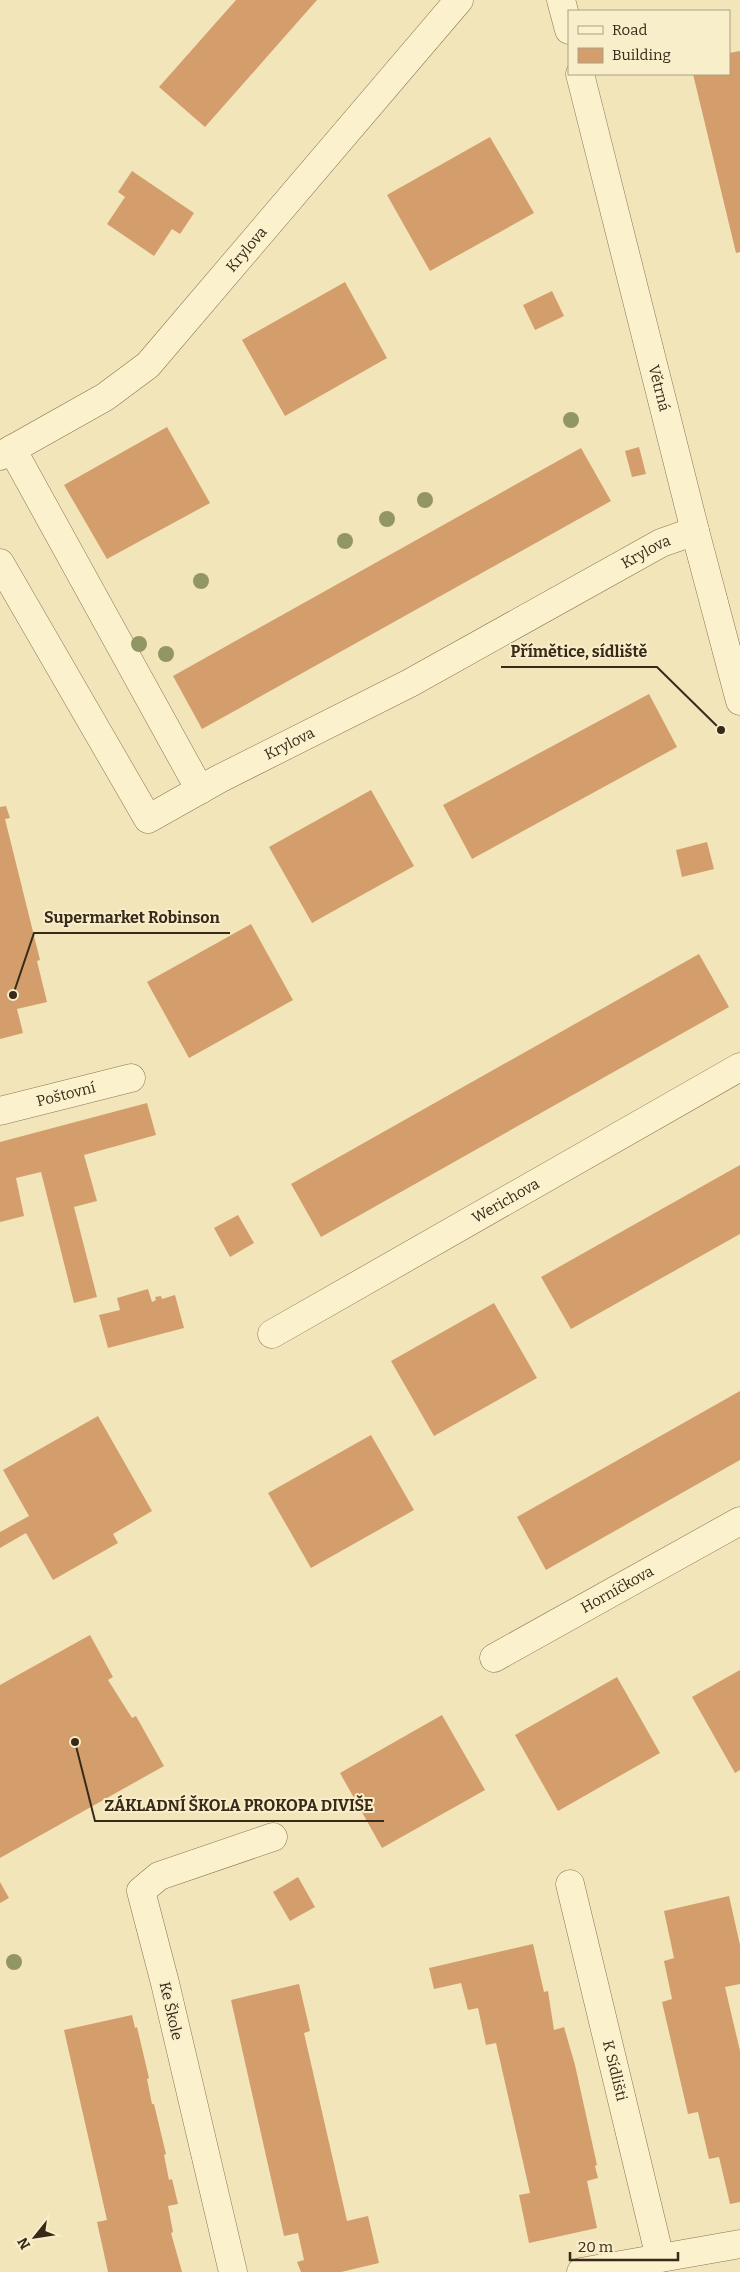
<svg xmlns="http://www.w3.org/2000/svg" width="740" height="2272" font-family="Bitter,serif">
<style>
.building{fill:#d49e6c}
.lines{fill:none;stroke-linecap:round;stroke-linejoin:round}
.minor-casing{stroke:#8a7453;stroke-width:29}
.minor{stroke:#fcf1cd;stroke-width:28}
.tree{fill:#929664}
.labels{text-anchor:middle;stroke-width:4;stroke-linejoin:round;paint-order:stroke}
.street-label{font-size:15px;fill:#372a19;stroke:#f9eeca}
.leader{fill:none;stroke:#372a19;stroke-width:2}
.callout-dot{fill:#372a19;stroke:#f9eeca;stroke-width:2}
.callout-label{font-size:16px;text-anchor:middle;font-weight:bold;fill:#372a19;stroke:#f9eeca;stroke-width:4;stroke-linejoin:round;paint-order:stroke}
</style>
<rect width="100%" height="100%" fill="#f2e5ba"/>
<path class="building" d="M236 0H317L205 127 159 87Z
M740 51V252L736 253 693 74H729V53Z
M490 137 534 213 430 271 387 195Z
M132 171 194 213 180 234 172 229 154 256 107 224 125 197 118 192Z
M345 282 387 358 285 416 242 340Z
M552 291 564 316 535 330 523 305Z
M167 427 210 503 107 559 64 485Z
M639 447 646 474 632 477 625 451Z
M581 448 611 501 202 729 173 676Z
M649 694 677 747 472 859 443 805Z
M371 790 414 866 312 923 269 847Z
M6 806 10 818 5 819 40 960 37 961 47 1002 17 1009 23 1033 0 1039V807Z
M707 842 714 869 682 877 676 850Z
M251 924 293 1000 189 1058 147 982Z
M699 954 729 1007 321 1237 291 1184Z
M147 1103 156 1135 84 1155 97 1201 74 1207 97 1297 74 1303 41 1172 16 1178 24 1216 0 1222V1142Z
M740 1165V1234L571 1329 541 1277Z
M238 1215 254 1243 230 1257 214 1228Z
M148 1289 152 1302 156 1300 155 1297 161 1296 162 1299 175 1295 184 1328 108 1348 99 1315 120 1310 117 1298Z
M494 1303 537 1378 434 1436 391 1361Z
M740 1391V1460L546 1570 517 1517Z
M98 1416 152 1511 113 1534 118 1543 53 1580 26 1533 0 1548V1532L29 1516 3 1470Z
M371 1435 414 1510 311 1568 268 1493Z
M90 1635 113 1677 108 1680 132 1718 136 1716 164 1766 0 1858V1685Z
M740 1670V1770L735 1773 692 1697Z
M617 1677 660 1753 558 1811 515 1735Z
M442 1715 485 1790 382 1848 340 1773Z
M298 1877 315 1907 290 1921 273 1892Z
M0 1882 9 1898 0 1903Z
M729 1896 740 1945V1984L725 1987 740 2051V2202L730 2204 719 2157 709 2159 698 2112 688 2114 662 2002 672 1999 664 1961 674 1958 664 1911Z
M533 1944 544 1992 548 1991 554 2030 564 2027 575 2065 597 2165 595 2166 598 2178 587 2181 597 2228 529 2243 519 2195 530 2193 496 2043 486 2045 478 2008 468 2010 461 1983 434 1989 429 1968Z
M299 1984 310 2031 304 2033 347 2221 368 2216 379 2263 341 2272H301L297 2262 304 2260 298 2233 284 2236 231 2000Z
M132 2015 135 2028 137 2027 149 2078 147 2079 152 2104H154L166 2154 164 2155 169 2180 172 2179 178 2204 168 2206 173 2232 171 2233 182 2272H108L97 2222 107 2220 64 2030Z"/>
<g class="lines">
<defs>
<g id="minor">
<path d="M561 0 569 30"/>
<path id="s1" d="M580 74 695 531 740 701"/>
<path d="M12 449 200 790"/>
<path id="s2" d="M0 456 105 397 148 365 459 0"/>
<path id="s3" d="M0 563 148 819 219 779 410 683 661 543 695 531"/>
<path id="s4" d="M0 1111 131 1078"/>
<path id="s5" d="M272 1334 740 1067"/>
<path id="s6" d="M494 1658 740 1521"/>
<path id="s7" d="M570 1884 660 2258"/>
<path d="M233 2272 165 1983 141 1891 159 1876 273 1837"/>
<path d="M581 2272 740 2244"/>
</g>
</defs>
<use href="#minor" class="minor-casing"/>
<use href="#minor" class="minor"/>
</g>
<g class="tree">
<circle cx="571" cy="420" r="8"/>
<circle cx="425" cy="500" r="8"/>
<circle cx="387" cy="519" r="8"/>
<circle cx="345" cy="541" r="8"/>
<circle cx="201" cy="581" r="8"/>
<circle cx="139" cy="644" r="8"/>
<circle cx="166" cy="654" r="8"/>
<circle cx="14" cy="1962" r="8"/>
</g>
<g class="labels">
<g class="street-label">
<text dy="5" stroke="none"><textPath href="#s2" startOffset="326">Krylova</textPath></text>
<text dy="5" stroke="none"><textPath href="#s1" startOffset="324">Větrná</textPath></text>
<text dy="5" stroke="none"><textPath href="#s3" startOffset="861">Krylova</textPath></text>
<text dy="5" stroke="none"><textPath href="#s3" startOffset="456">Krylova</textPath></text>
<text dy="5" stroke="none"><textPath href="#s4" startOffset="68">Poštovní</textPath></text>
<text dy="5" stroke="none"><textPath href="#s5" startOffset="269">Werichova</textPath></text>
<text dy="5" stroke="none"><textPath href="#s6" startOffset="141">Horníčkova</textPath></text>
<text transform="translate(171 2011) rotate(77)" y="5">Ke Škole</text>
<text dy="5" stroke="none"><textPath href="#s7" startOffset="192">K Sídlišti</textPath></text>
</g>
</g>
<path class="leader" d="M721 730L657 667H501M13 995L34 933H230M75 1742L95 1821H384"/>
<g class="callout-dot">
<circle cx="721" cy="730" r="5"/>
<circle cx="13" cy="995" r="5"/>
<circle cx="75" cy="1742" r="5"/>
</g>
<g class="callout-label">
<text x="579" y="657">Přímětice, sídliště</text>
<text x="132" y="923">Supermarket Robinson</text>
<text x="239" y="1811">ZÁKLADNÍ ŠKOLA PROKOPA DIVIŠE</text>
</g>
<rect x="568" y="10" width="162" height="65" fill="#f9eeca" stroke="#aba083"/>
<rect x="578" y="26" width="25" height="8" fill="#fcf1cd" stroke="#aba083"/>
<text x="612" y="35" font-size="15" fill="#372a19">Road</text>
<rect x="578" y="48" width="25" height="15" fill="#d49e6c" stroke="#aba083"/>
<text x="612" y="60" font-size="15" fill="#372a19">Building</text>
<g transform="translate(35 2237) rotate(240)" stroke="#f9eeca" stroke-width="4" paint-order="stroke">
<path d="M0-4L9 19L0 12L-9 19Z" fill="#372a19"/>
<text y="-8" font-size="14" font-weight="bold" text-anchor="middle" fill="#372a19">N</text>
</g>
<path d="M570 2252v8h108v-8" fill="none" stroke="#372a19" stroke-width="2.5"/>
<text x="578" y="2252" font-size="15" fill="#372a19" stroke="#f9eeca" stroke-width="4" paint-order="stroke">20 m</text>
</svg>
